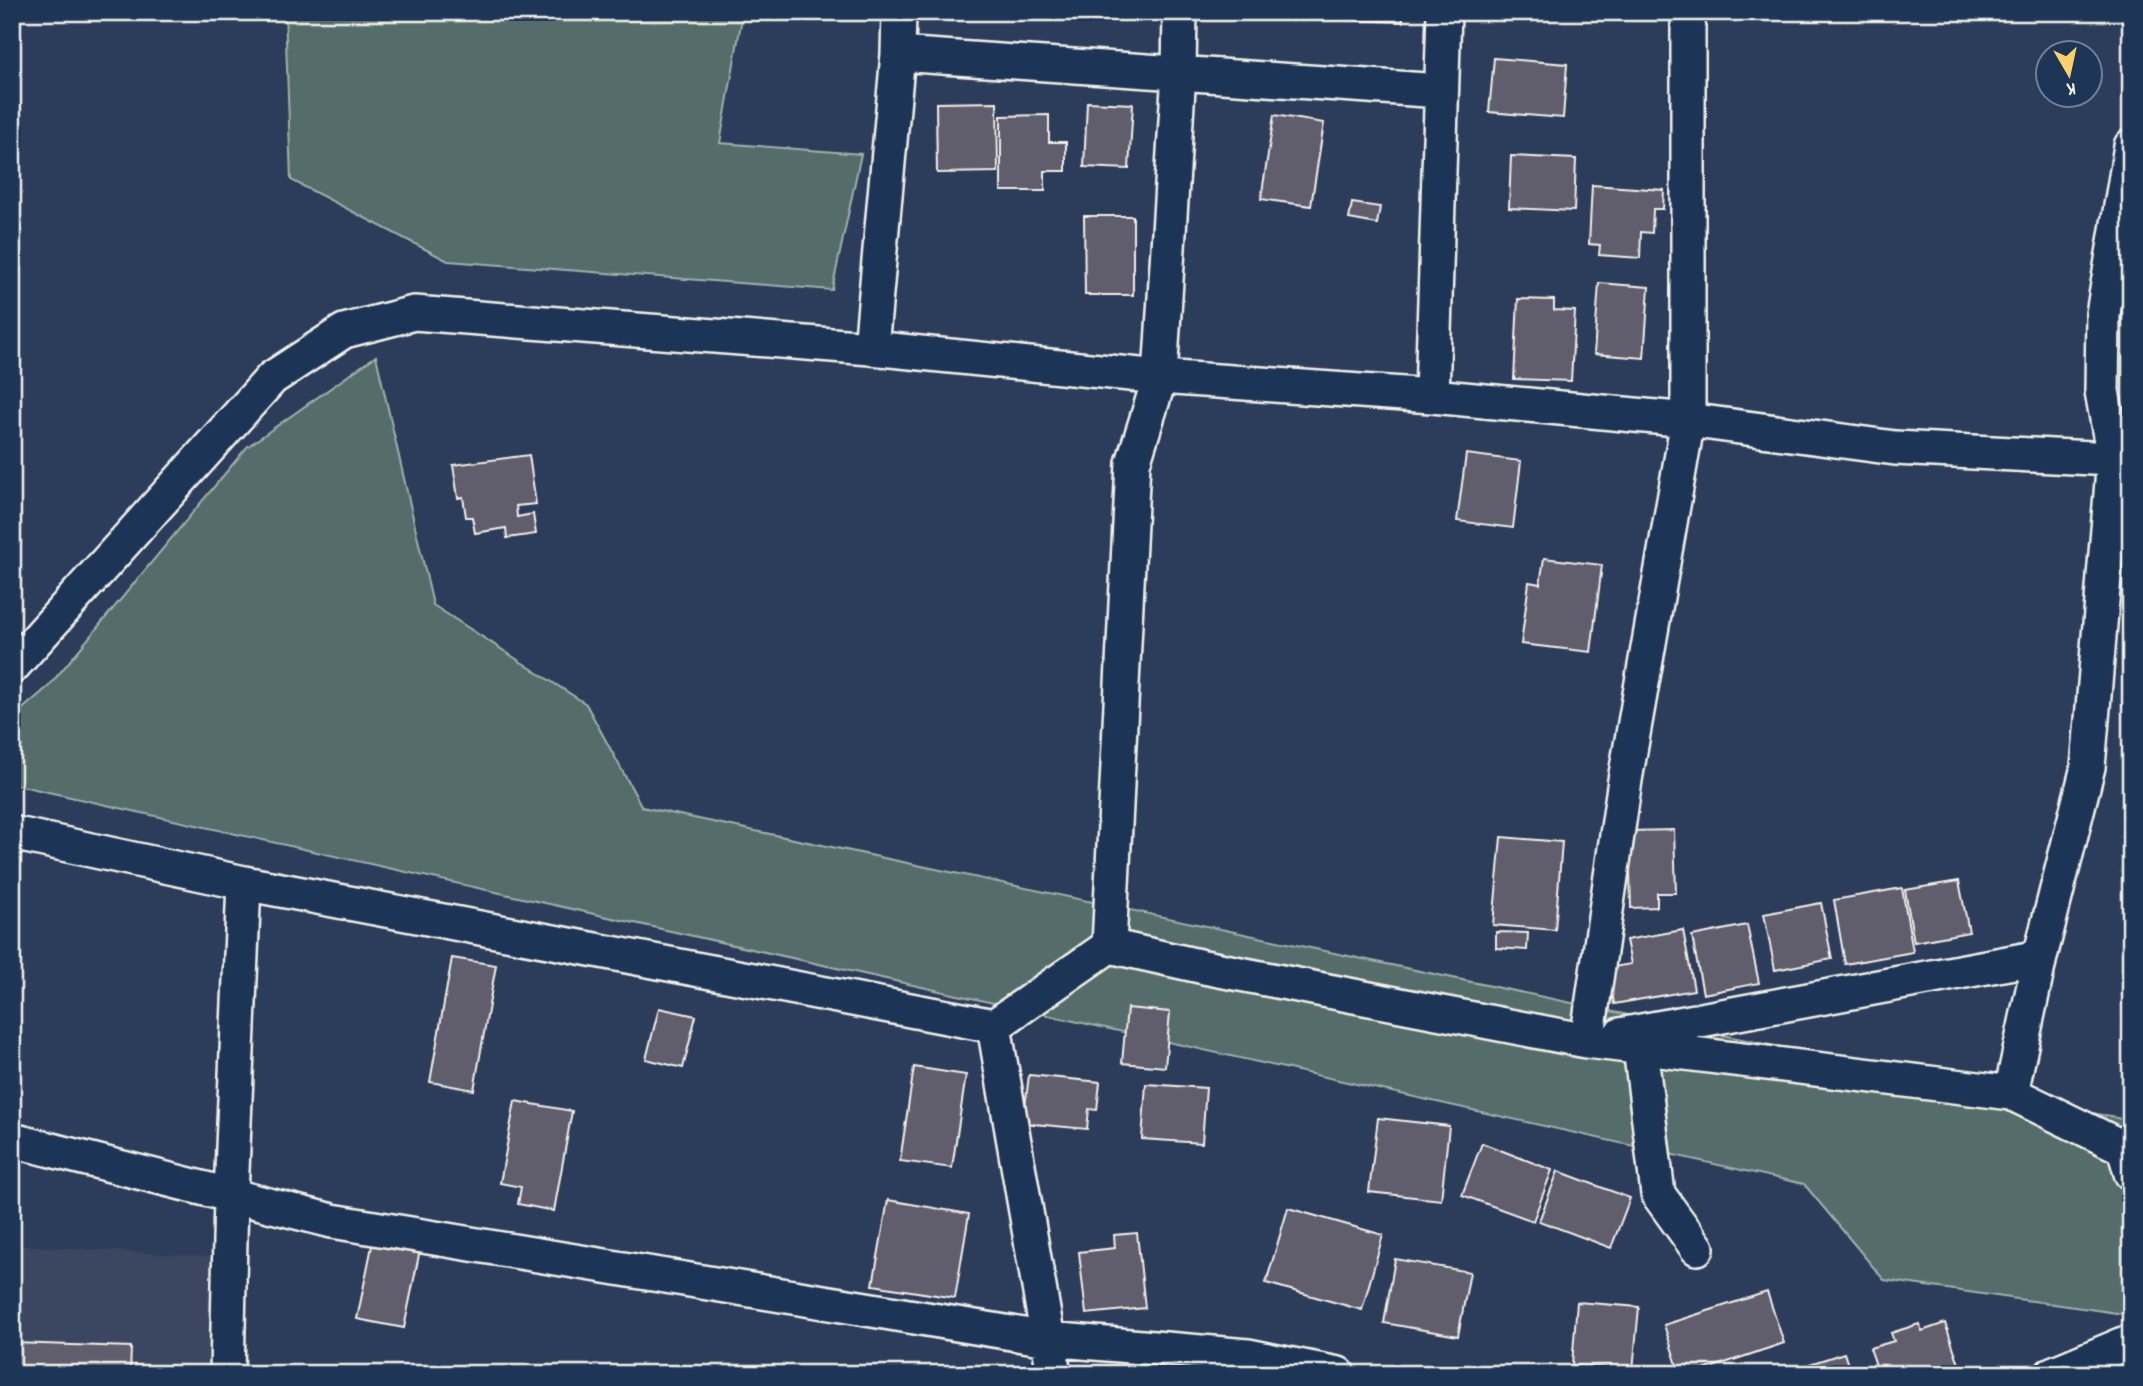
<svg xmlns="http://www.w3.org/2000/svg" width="2143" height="1386" font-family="Dekko,sans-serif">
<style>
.built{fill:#3b4760}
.green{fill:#556d6a;stroke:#a4afa9;stroke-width:2}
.building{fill:#615d6c;stroke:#f4f1e8;stroke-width:2}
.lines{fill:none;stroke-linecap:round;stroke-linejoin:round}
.minor-casing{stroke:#f4f1e8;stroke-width:38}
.minor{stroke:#1d3557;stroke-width:33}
</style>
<rect width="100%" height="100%" fill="#2b3d5b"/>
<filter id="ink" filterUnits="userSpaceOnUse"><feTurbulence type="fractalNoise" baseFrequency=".0143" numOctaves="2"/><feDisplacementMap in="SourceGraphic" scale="14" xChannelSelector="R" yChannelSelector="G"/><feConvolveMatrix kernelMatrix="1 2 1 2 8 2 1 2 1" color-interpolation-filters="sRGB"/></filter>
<g filter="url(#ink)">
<path class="built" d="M12 1245 215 1257 208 1374H12Z"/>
<path class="green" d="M285 12H743L720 143 861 154 832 290 448 261 291 180Z
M376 356 433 605 586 704 642 807 2131 1121V1315L1884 1280 1804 1184 12 784V718L49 686 247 447Z"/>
<path class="building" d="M1324 12H1403V22L1323 19Z
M1494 58 1567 64 1563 118 1489 112Z
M997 102 998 172 937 173 936 103Z
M1087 102 1133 104 1129 169 1084 167Z
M1049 115V142H1066V171H1045V191H1001V116Z
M1274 115 1324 123 1311 206 1261 199Z
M1511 156 1576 159 1574 211 1509 208Z
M1592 185 1664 190 1663 209H1653L1652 233 1641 232 1640 258 1599 255 1600 245 1589 244Z
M1352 203 1380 207 1377 224 1349 219Z
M1084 216H1133V295H1085Z
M1599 283 1649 287 1644 358 1594 354Z
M1518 299 1554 300V310L1575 311 1571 381 1514 379Z
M1466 454 1521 461 1513 528 1457 521Z
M529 455 536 504 516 506 517 517 533 514 536 534 507 538 506 528 475 533 472 517H466L463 497 458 498 453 465Z
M1544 558 1602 565 1591 652 1521 644 1529 582 1540 584Z
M1674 830 1676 893H1657V907L1631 908 1629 831Z
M1501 837 1562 842 1555 930 1493 925Z
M1959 881 1969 932 1914 942 1905 890Z
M1902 888 1913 952 1845 964 1834 900Z
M1821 903 1832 959 1775 970 1764 914Z
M1747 925 1759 983 1703 994 1692 936Z
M1683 930 1694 990 1614 1004 1608 968 1631 964 1626 940Z
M1496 932 1528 933 1527 950 1496 948Z
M452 958 496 965 474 1090 430 1082Z
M659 1008 696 1016 683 1068 646 1059Z
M1127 1008 1170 1012 1165 1067 1122 1063Z
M914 1067 966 1075 952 1168 900 1161Z
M1029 1075 1100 1082 1097 1110 1089 1109 1087 1129 1023 1123Z
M1146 1084 1206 1088 1202 1143 1142 1139Z
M515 1101 572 1111 554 1211 518 1204 521 1187 500 1183Z
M1378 1118 1449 1126 1441 1200 1369 1192Z
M1482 1143 1552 1170 1533 1221 1462 1195Z
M1558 1171 1630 1198 1611 1248 1539 1221Z
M888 1200 969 1214 955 1298 873 1285Z
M1288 1208 1383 1235 1362 1310 1266 1283Z
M1137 1233 1145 1308 1086 1314 1079 1252 1115 1248 1114 1235Z
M374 1236 421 1245 404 1328 357 1319Z
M1395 1259 1470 1272 1458 1336 1384 1323Z
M1767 1292 1784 1343 1692 1374H1680L1664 1325Z
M1577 1302 1639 1307 1633 1370 1572 1365Z
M1945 1323 1960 1367 1940 1374H1879L1870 1348 1894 1341 1891 1333 1919 1324 1922 1331Z
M12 1343 131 1347 130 1374H12Z
M1844 1353 1851 1374H1792L1791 1370Z"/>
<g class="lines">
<defs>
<path id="minor" d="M898 54 1441 91
M871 348 898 54 899 12
M1432 396 1444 12
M12 667 272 378 344 331 414 313 871 348 1160 377 1432 396 1688 420 1895 448 2131 460
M12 833 244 883 994 1026 1109 946 1204 967 1587 1041 2011 1093 2124 1148 2131 1173
M1109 946 1133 463 1160 377 1179 72 1180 12
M994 1026 1054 1374
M1620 1035 2040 957
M1587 1041 1625 780 1688 420V12
M1640 1047 1658 1194 1697 1248
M2011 1093 2040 957 2088 767 2114 458 2102 391 2103 314 2131 146
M12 1140 332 1221 1048 1339 1248 1356 1338 1374
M227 1374 231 1195 244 883
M2052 1374 2131 1341"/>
</defs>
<use href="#minor" class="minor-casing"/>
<use href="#minor" class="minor"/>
</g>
</g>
<rect width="2143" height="1386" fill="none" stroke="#1d3557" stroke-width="42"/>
<rect x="21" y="21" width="2101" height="1344" fill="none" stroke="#f4f1e8" stroke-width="2.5" filter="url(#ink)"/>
<g transform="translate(2069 74) rotate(171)"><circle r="33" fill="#1d3557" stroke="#738091" stroke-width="2"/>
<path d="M0-5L12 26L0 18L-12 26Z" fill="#ffd166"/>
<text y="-10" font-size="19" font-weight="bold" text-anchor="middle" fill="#f4f1e8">K</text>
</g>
</svg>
